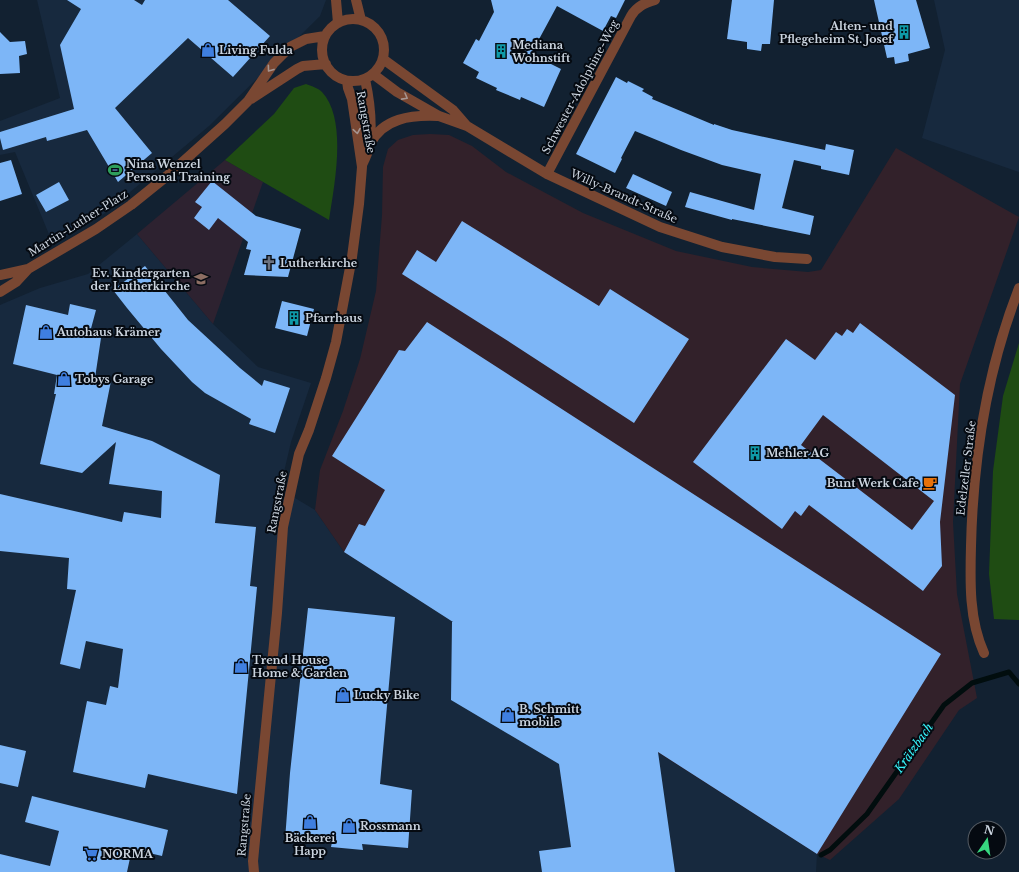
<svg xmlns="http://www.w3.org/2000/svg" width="1019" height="872" font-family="'Libre Baskerville',serif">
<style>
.built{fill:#17293e}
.industrial{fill:#32212a}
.education{fill:#2d2230}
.green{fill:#1f4c13}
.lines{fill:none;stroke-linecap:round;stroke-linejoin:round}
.stream{stroke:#010d0e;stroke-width:5}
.building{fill:#7db6f7;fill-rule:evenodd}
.street{stroke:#794732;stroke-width:10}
.oneway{stroke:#a69591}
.labels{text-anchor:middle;stroke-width:4;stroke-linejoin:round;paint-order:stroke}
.poi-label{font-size:11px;font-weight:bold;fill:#cbd4df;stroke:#050a11;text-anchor:start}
.street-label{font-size:11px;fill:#cbd4df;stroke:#050a11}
.water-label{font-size:12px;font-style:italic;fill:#37f4fa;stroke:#050a11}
</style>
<rect width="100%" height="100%" fill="#122131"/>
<path class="built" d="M37 0H326L320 16 209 126 105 213 53 244 15 152 0 155V121L60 98Z
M934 0H1019V172L922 138 945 50Z
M137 234 213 324 258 367 311 383 291 442 280 489 315 510 344 552 817 854 816 872H0V305L40 288 88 274Z"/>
<path class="industrial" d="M430 134 449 135 472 146 506 172 583 213 676 251 752 267 808 272 821 270 896 148 1019 217 960 384 953 522 957 594 977 698 959 710 899 799 830 860 817 854 344 552 315 510 320 470 343 411 360 359 376 291 382 215 383 167 388 149 398 140 413 135Z"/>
<path class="education" d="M225 160 263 182 213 324 137 234Z"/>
<path class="green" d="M306 84C311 86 318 88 322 92 348 120 334 186 329 220L225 160 274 114 294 88Z
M1019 343V620L994 619 989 574 993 471 1003 396Z"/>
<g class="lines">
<path class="stream" d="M821 855 830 850 867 814 944 705 972 683 1009 672 1019 684"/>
</g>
<path class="building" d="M67 0H134L142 5 145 0H228L270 36 233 77 188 38 115 108 152 153 118 182 87 130 47 141 46 137 3 150 0 138V132L74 109 60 45 81 9Z
M491 0H625L616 18 611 16 603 31 557 6 531 54 561 69 544 107 521 97 520 100 496 90 497 88 476 78 479 72 463 63 476 39 479 41 494 12Z
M732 0H774L770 44H762L761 51 747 49V42L727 39Z
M874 0H916L930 48 908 54 909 61 895 64 894 57 887 58Z
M0 32 10 42 25 41 27 54 19 56 20 73 0 74Z
M616 77 627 83 628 81 644 89 642 91 653 97 652 99 714 125V124L732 130 825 150 826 144 854 150 849 175 821 169V166L794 160 782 208 814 216 810 235 732 219V220L685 207 690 192 754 210 761 174 722 165 681 150 635 131 621 158 622 159 615 173 576 154Z
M11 160 22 194 0 201V163Z
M633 174 672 192 666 206 626 188Z
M212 181 256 216 301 229 288 277 244 275 251 250 246 249 248 242 218 218 209 230 194 218 202 207 195 202Z
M59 182 69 200 46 212 36 195Z
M462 221 599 306 610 289 689 339 634 423 511 343 402 274 417 250 436 262Z
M145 266 188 320 240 368 262 386 264 380 290 388 275 433 249 424 251 419 205 393 192 382 161 349 127 308 113 290Z
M282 301 314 309 307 336 275 328Z
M70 304 96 310 89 336 101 338 95 378 111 381 102 426 152 441 220 475 215 523 256 527 250 586 257 587 237 794 148 774 145 788 73 772 87 701 106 705 110 686 118 688 123 649 86 641 80 669 60 664 76 590 67 589 69 558 0 551V494L122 522 124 512 161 518 162 491 109 484 116 442 82 473 40 464 56 394H54L57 375 13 364 26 305 68 315Z
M427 322 941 654 817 854 658 752 675 872H542L539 851 571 847 559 764 451 700 452 622H453L344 552 359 524 365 526 385 490 332 456 399 350 405 351Z
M860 323 955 395 940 522 942 566 923 591 809 505 801 516 795 511 782 529 693 462 786 339 815 360 836 332 842 336 847 329 853 333ZM823 415 934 501 912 530 801 445Z
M308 608 395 617 380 784 412 790 408 848 362 844 363 850 331 847 332 842 285 840 290 773Z
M0 745 26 751 18 787 0 783Z
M32 796 168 830 162 856 132 849 127 872H0V854L50 866 59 831 25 822Z"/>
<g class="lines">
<path class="street" d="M336 0 338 23
M356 0 361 20
M322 50a31 31 0 1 1 62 0a31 31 0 1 1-62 0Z
M383 59 453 110 466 125
M373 74 397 92 439 116 467 126 547 174 660 227 722 247 775 257 807 259
M251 99 297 69 303 66 326 64
M370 144C383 118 411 115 437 116
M362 165C365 159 368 153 369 147 373 124 370 102 365 79
M547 174 631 16C637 6 645 3 655 0
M0 275 28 269
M0 292 16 282 28 269 96 229 131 205 167 176 225 124 248 101 274 63 290 47 306 39 325 36
M984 653C969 620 970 582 971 546 973 459 987 370 1019 288
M254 872 253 861 277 613 283 527 299 454 309 430 326 378 336 342 352 257 359 204 362 167 352 99 348 88 347 81"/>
</g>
<defs><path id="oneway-chevron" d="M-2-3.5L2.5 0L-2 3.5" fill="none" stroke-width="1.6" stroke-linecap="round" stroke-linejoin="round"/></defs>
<g class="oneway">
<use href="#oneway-chevron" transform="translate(270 69) rotate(126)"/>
<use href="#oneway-chevron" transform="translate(405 97) rotate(29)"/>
<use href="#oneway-chevron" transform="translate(357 131) rotate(81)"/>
</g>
<defs>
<symbol id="building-bare" viewBox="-9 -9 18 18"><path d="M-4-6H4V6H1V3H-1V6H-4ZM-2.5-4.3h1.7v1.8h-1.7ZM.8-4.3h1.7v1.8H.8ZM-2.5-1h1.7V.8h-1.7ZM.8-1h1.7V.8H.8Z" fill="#0f9aa8" stroke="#050a11" stroke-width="2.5" paint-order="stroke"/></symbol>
<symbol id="shop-bare" viewBox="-9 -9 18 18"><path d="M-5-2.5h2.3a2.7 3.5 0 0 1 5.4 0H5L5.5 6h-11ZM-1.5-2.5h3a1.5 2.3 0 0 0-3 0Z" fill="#3f7fe0" stroke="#050a11" stroke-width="2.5" paint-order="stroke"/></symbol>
<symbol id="stadium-bare" viewBox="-9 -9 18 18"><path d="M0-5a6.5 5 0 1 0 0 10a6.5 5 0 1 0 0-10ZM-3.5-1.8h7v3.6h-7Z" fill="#2e9e5b" stroke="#050a11" stroke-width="2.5" paint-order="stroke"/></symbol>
<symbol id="church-bare" viewBox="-9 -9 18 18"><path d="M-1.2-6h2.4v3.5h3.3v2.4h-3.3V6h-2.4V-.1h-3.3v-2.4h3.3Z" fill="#6b7280" stroke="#050a11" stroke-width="2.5" paint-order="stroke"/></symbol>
<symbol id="school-bare" viewBox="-9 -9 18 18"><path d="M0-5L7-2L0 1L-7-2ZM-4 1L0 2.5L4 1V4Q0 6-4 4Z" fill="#8d6e63" stroke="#050a11" stroke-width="2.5" paint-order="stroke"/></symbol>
<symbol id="cafe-bare" viewBox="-9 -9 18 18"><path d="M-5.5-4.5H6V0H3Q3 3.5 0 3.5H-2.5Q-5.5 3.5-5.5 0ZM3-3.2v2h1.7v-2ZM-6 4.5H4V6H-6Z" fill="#e8710a" stroke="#050a11" stroke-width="2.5" paint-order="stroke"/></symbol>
<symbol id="supermarket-bare" viewBox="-9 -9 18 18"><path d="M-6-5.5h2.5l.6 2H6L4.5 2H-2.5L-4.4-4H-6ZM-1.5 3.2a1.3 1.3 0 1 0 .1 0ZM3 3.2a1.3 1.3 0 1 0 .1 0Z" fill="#3f7fe0" stroke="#050a11" stroke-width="2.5" paint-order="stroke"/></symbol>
</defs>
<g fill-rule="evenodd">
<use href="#building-bare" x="894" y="22" width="20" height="20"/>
<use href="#shop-bare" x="198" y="40" width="20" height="20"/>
<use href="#building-bare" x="491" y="41" width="20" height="20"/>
<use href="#stadium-bare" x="105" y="160" width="20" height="20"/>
<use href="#church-bare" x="259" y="253" width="20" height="20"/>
<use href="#school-bare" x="191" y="269" width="20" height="20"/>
<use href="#building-bare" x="284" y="308" width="20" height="20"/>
<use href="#shop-bare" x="36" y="322" width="20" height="20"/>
<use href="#shop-bare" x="54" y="369" width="20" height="20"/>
<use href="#building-bare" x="745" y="443" width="20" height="20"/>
<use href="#cafe-bare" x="920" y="473" width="20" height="20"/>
<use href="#shop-bare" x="231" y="656" width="20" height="20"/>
<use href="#shop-bare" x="333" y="685" width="20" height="20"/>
<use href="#shop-bare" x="498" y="705" width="20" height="20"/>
<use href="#shop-bare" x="300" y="812" width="20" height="20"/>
<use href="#shop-bare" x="339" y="816" width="20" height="20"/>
<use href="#supermarket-bare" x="81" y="844" width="20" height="20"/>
</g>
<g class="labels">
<g class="poi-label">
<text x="893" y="30" text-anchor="end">Alten- und<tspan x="893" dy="13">Pflegeheim St. Josef</tspan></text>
<text x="512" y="49">Mediana<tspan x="512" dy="13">Wohnstift</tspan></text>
<text x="219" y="54">Living Fulda</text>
<text x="126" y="168">Nina Wenzel<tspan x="126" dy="13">Personal Training</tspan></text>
<text x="280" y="267">Lutherkirche</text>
<text x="190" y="277" text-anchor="end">Ev. Kindergarten<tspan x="190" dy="13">der Lutherkirche</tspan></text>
<text x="305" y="322">Pfarrhaus</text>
<text x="57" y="336">Autohaus Krämer</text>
<text x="75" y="383">Tobys Garage</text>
<text x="766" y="457">Mehler AG</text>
<text x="919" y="487" text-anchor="end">Bunt Werk Cafe</text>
<text x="252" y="664">Trend House<tspan x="252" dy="13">Home &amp; Garden</tspan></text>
<text x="354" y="699">Lucky Bike</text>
<text x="519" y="713">B. Schmitt<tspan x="519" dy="13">mobile</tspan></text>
<text x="360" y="830">Rossmann</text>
<text x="310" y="842" text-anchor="middle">Bäckerei<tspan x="310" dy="13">Happ</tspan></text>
<text x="102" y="858">NORMA</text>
</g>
<g class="street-label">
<text transform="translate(580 87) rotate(-62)" y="4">Schwester-Adolphine-Weg</text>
<text transform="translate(366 122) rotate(80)" y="4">Rangstraße</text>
<text transform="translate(624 196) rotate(24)" y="4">Willy-Brandt-Straße</text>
<text transform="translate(78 223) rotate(-32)" y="4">Martin-Luther-Platz</text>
<text transform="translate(966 468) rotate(-83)" y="4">Edelzeller Straße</text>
<text transform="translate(277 502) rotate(-79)" y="4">Rangstraße</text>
<text transform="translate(244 825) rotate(-85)" y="4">Rangstraße</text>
</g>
<g class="water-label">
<text transform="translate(914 748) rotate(-55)" y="4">Krätzbach</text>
</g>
</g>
<g transform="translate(987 840) rotate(13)"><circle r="19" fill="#050a11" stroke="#545b63"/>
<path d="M0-3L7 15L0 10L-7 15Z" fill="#37d880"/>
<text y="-6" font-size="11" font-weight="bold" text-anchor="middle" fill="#cbd4df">N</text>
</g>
</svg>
